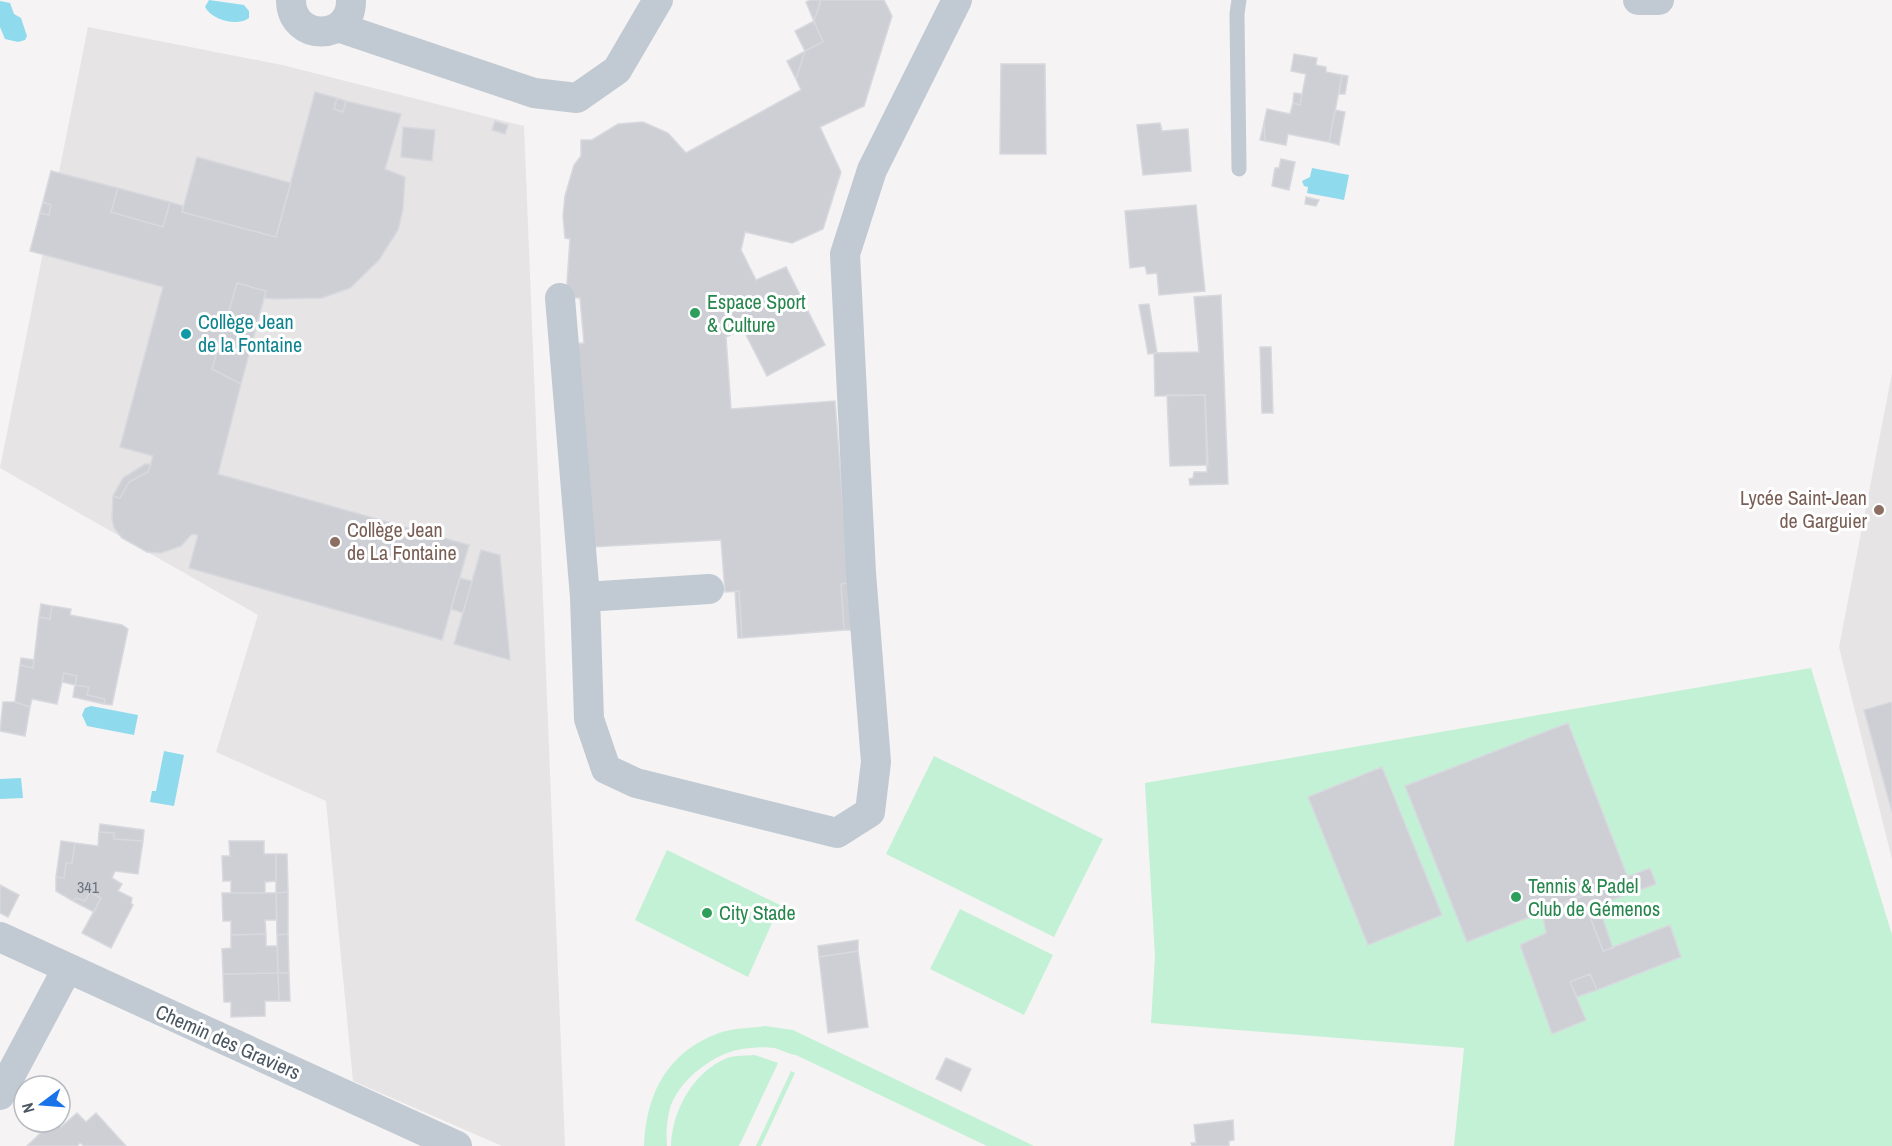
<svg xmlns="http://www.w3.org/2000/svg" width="1892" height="1146" font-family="'Archivo Narrow',sans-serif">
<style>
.education{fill:#e6e4e5}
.green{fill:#c3f1d5}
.water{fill:#90daee}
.building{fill:#cdcfd5;stroke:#d7d9de;stroke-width:1.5}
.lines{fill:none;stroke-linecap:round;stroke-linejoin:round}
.service{stroke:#c1cad2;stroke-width:15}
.minor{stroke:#c1cad2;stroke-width:30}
.leisure-dot{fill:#2e9e5b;stroke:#fff;stroke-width:2}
.culture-dot{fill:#0f9aa8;stroke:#fff;stroke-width:2}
.education-dot{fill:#8d6e63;stroke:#fff;stroke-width:2}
.labels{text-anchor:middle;stroke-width:6;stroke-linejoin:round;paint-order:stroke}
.number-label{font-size:16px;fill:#6b747e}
.leisure-label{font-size:20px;fill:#27864d;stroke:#fff;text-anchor:start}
.culture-label{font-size:20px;fill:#0d838f;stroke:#fff;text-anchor:start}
.education-label{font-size:20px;fill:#785e54;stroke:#fff;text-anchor:end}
.street-label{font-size:20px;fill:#4a5661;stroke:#fff}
</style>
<rect width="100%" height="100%" fill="#f5f3f3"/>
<path class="education" d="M88 27 282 65 524 126 565 1146H502L353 1081 326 801 216 752 258 615 0 468Z
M1892 373V859L1839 647Z"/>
<path class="green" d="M1811 668 1892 935V1146H1454L1464 1048 1151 1023 1155 956 1145 783Z
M934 756 1103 839 1054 937 886 854Z
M667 850 780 905 748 977 635 920Z
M960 909 1053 955 1024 1015 930 969Z
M765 1026 793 1030 1034 1146H987L796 1055C788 1054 782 1050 774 1048 767 1047 758 1047 751 1048 720 1049 683 1075 671 1105 667 1117 666 1133 667 1146H644C646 1094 667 1052 719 1033 732 1028 750 1028 765 1026Z
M755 1055 778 1063 739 1146H671C672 1111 693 1072 727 1058 735 1055 746 1056 755 1055Z
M791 1071 795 1073 761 1146H756Z"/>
<path class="water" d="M209 0 244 5 249 11V18C238 27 212 20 205 7Z
M0 1 10 3 14 14 21 18 27 36 25 40 18 42 5 39 0 27Z
M1312 168 1349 175 1344 200 1307 193 1308 187 1304 186 1302 181 1310 177Z
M91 706 138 715 134 735 87 726 82 715 85 708Z
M164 751 184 755 174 806 150 802 152 791H156Z
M21 778 23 798 0 799V779Z"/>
<path class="building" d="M810 0H821L814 21 806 2Z
M821 0H884L892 16 864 106 820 127 841 172 823 229 792 243 745 232 741 250 756 280 786 267 825 345 767 376 743 329 726 337 731 409 835 401 849 583 841 584 844 630 742 638 739 591 725 592 721 540 591 547 575 344 584 343 580 298 566 297 570 239 565 238 563 216 565 196 574 165 581 156V140H592L618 124 643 122 668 133 686 153 801 90 796 79 805 51 823 42 814 21Z
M814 21 823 42 805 51 795 31Z
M805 51 796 79 787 61Z
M1294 54 1317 58 1316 65 1326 67V72L1342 75 1329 142 1288 134 1286 145 1265 141 1264 123 1267 109 1290 114 1293 103 1300 105 1306 74 1291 71Z
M1001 64H1045L1046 154H1000Z
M1342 75 1348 76 1345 94H1339Z
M315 92 337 98 334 109 343 112 346 101 401 114 385 169 405 177 403 209 398 230 379 260 350 288 322 298 274 299 264 298 266 291 237 283 212 369 241 384 218 474 469 545 442 640 189 568 198 535 192 534 181 546 161 553 147 552 122 538 114 528 112 519 113 496 120 498 129 482 148 472 153 456 120 447 163 287 30 251 40 213 49 215 51 205 43 202 51 171 118 188 111 212 163 227 170 202 183 206 182 212 276 237Z
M1294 93 1302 94 1300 105 1293 103Z
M337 98 346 101 343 112 334 109Z
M1335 110 1345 112 1339 145 1329 142Z
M495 121 508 125 505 134 492 130Z
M1160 123 1162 131 1188 129 1191 171 1143 175 1137 125Z
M1264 123 1265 141 1260 140Z
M403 127 435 130 432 161 401 157Z
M197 157 291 183 276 237 182 212Z
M1281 159 1295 162 1289 190 1272 186 1275 168H1279Z
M118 188 170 202 163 227 111 212Z
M1306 197 1319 200 1316 206 1305 204Z
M43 202 51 205 49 215 40 213Z
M1196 205 1205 291 1159 295 1157 273 1147 274 1145 266 1130 268 1125 211Z
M237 283 266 291 241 384 212 369Z
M1221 295 1228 484 1190 485 1189 479 1193 478 1194 472H1207L1205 395 1155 396 1154 353 1199 352 1194 297Z
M1149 304 1157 353 1148 354 1139 305Z
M1260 347H1271L1273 413H1262Z
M1167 395H1205L1208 465 1170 466Z
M145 464H151L148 472 129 482 120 498 113 496 123 478Z
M481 550 500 555 510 660 454 644Z
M460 578 472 581 463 613 451 609Z
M849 583 853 630H844L841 584Z
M735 591H739L742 638H738Z
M41 604 52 606 50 619 39 617Z
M52 606 71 609 70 615 122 625 128 629 112 705 104 704 105 699 87 695 89 687 75 685 77 676 64 673 57 704 32 699 30 707 15 702 20 665 33 668 39 617 50 619Z
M21 658 34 660 33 668 20 665Z
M64 673 77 676 75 685 62 682Z
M75 685 89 687 87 695 105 699 104 704 73 697Z
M3 702H15L30 707 25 736 0 731Z
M1892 702V812L1864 710Z
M1568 723 1628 878 1467 942 1405 786Z
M1382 767 1442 915 1368 945 1308 797Z
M100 824 144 830 143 841 114 839V833L99 832Z
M99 832 114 833V839L143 841 138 874 115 871 112 878 122 884 118 891 132 898 131 903 133 905 111 948 82 933 101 898 90 892 85 901 76 898 73 901 56 891V877L64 878 66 863H72L75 843 98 846Z
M61 841 75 843 72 863H66L64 878 56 877Z
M229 841H264V854H276V881L265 882V893H231V881H223L222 856H230Z
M276 854H287L288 892 276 893Z
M1650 868 1656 884 1587 909 1603 951 1670 925 1681 957 1597 990 1590 974 1570 982 1586 1020 1552 1034 1520 945 1546 933 1542 911Z
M0 885 19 895 8 917 0 913Z
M90 892 101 898 94 912 73 901 76 898 85 901Z
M288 892V934L277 935 276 893Z
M222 893H276L277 920H265L266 934 231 935V921H223Z
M1598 905 1613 948 1603 951 1587 909Z
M266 934V946H277L278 973 223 974 222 949 231 948V935Z
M288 934 289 973H278L277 935Z
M858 940V951L819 957 818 946Z
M858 951 868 1027 828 1033 819 957Z
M278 973H289L290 1001H279Z
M278 973 279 1001H265V1016L231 1017V1002H224L223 974Z
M1590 974 1597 990 1577 997 1570 982Z
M946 1058 971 1069 961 1091 936 1079Z
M77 1113 86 1122 96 1113 126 1146H84L80 1143 77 1146H27L52 1122H57L61 1127Z
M1233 1120 1234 1140 1229 1141V1146H1192L1191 1143H1196L1194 1125Z"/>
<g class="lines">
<path class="service" d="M1239 0 1237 14 1239 169"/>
<path class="minor" d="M291 0C291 42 352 42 351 0
M1638 0H1659
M338 27 534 93 577 98 617 70 658 0
M560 298 585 597
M709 589 585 597 589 719 606 769 636 783 837 833 870 812 876 762 861 573 845 254 872 170 957 0
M0 937 457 1146
M0 1095 67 969"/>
</g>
<g class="leisure-dot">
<circle cx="695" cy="313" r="6"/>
<circle cx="1516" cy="897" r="6"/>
<circle cx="707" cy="913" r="6"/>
</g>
<circle class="culture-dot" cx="186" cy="334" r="6"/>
<g class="education-dot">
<circle cx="1879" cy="510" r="6"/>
<circle cx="335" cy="542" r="6"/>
</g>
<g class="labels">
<g class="number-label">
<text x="88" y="893">341</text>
</g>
<g class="leisure-label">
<text x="707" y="309">Espace Sport<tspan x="707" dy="23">&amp; Culture</tspan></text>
<text x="1528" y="893">Tennis &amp; Padel<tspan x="1528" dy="23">Club de Gémenos</tspan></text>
<text x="719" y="920">City Stade</text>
</g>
<g class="culture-label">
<text x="198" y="329">Collège Jean<tspan x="198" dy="23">de la Fontaine</tspan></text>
</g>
<g class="education-label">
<text x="1867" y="505">Lycée Saint-Jean<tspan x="1867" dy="23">de Garguier</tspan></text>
<text x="347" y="537" text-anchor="start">Collège Jean<tspan x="347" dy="23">de La Fontaine</tspan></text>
</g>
<g class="street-label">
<text transform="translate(228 1042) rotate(24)" y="7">Chemin des Graviers</text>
</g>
</g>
<g transform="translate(42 1104) rotate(254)"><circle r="28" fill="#ffffff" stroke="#b7bbc0" stroke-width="1.5"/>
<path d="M0-4.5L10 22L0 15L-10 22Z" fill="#1a73e8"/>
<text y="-9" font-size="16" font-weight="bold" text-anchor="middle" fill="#4a5661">N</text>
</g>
</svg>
